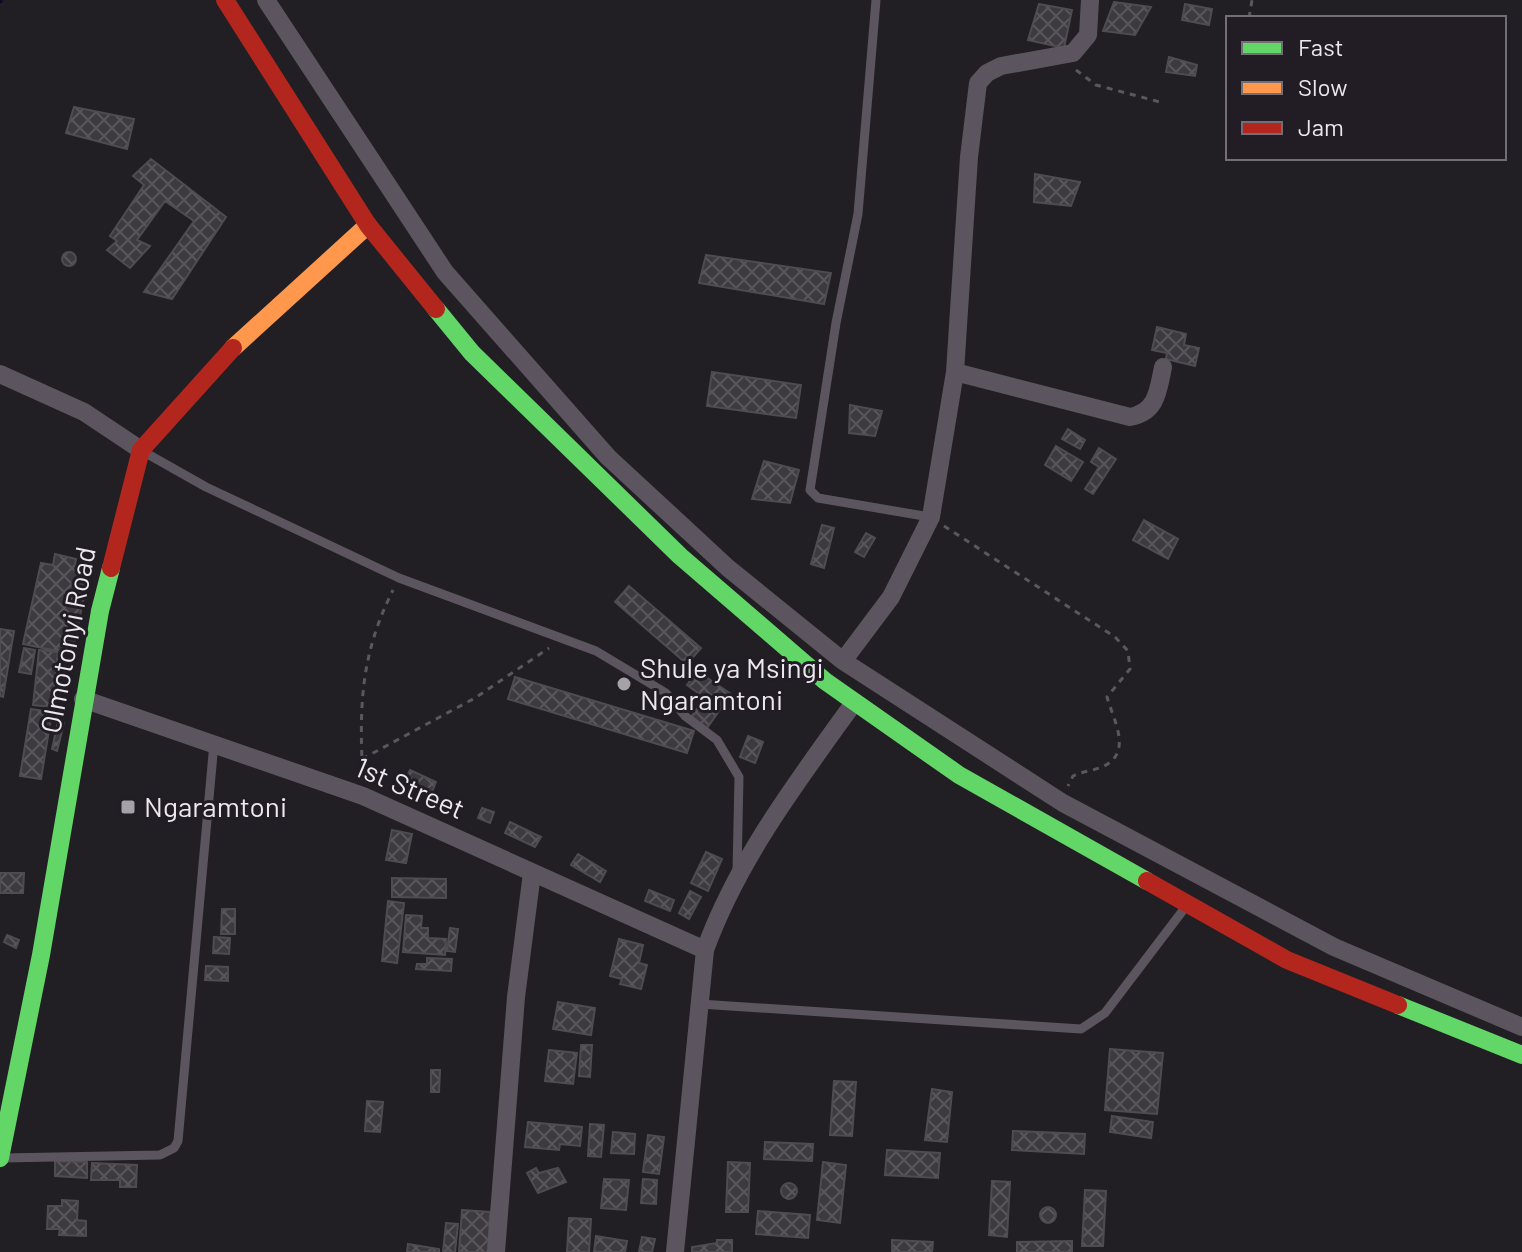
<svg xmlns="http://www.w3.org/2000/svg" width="1522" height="1252" font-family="Barlow,sans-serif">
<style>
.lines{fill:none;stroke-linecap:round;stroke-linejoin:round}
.stream{stroke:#180423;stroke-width:5}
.building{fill:url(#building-cross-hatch);stroke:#4e4c50;stroke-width:2}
.path{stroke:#5c575e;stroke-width:3;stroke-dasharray:6 6;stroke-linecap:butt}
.lane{stroke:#5c555f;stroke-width:9}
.street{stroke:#5c555f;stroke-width:18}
.fast{stroke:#63d668;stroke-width:18}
.slow{stroke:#ff974d;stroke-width:18}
.jam{stroke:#b3261e;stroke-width:18}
.poi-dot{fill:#a5a2a7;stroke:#221d25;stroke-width:3}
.labels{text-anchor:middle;stroke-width:6;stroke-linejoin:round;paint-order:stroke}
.street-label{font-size:28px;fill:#ece8ee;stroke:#221d25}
.poi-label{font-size:28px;fill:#ece8ee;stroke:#221d25;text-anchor:start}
</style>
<defs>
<pattern id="building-cross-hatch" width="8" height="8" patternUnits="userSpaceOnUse" patternTransform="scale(2)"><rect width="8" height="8" fill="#3c3a3e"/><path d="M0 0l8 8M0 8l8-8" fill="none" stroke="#58565a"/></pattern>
</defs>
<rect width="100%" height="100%" fill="#211f23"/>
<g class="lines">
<path class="stream" d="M0 1V0"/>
</g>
<path class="building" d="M1114 2 1151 7 1135 35 1103 31Z
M1039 4 1072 10 1064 48 1028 40Z
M1185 4 1212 9 1209 25 1182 20Z
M1169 57 1197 65 1195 76 1166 72Z
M74 107 134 119 127 149 66 133Z
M151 159 226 217 172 299 144 292 194 221 165 201 137 240 150 246 130 268 107 250 117 241 110 236 144 185 133 176Z
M1035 174 1080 182 1071 206 1034 202Z
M62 259a7 7 0 1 1 14 0a7 7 0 1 1-14 0Z
M706 255 831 273 824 304 699 283Z
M1157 327 1186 334 1184 345 1199 348 1195 366 1166 359 1167 353 1152 350Z
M712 372 801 385 796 418 707 406Z
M850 405 882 411 875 436 849 433Z
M1068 429 1085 440 1080 449 1062 439Z
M1056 446 1083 462 1071 481 1045 465Z
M1099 448 1116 459 1093 494 1085 489 1099 467 1091 462Z
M764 461 799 470 790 503 752 499Z
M1144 520 1178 539 1168 559 1133 540Z
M822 525 834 528 824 568 811 564Z
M866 533 875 538 864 557 855 552Z
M55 554 76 559 75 565 90 568 72 654 23 644 41 563 53 565Z
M629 586 701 648 687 664 615 602Z
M0 629 14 631 3 697 0 696Z
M24 648 35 650 31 674 19 672Z
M39 650 58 652 52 707 33 705Z
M697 671 731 694 707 728 691 717 705 698 687 685Z
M515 677 694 731 687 753 508 699Z
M31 709 52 712 41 779 20 776Z
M58 722 64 723 57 751 52 749Z
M748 736 763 742 755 763 740 757Z
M410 770 436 782 432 792 405 780Z
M482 808 494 812 490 823 478 818Z
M510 822 541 837 535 847 505 833Z
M392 830 412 834 406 863 386 860Z
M706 852 722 859 708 891 691 883Z
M578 854 606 871 600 882 571 865Z
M0 873H24L23 893H0Z
M392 878 446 879V898L392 897Z
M649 890 674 900 670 911 645 901Z
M690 891 701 897 689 919 679 913Z
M388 901 404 903 397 963 382 961Z
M222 909H235V934H221Z
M406 915 422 916 421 928H428V938L446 939 445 955 403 952Z
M450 928 458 929 455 952 447 951Z
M7 935 19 940 16 948 4 942Z
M214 937 230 938 229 954 213 953Z
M619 939 643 945 639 963 647 965 641 989 620 984 622 979 610 976Z
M427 958 452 959 451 971 416 969 417 964H427Z
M206 966 228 967V981L205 980Z
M558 1002 595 1008 591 1035 553 1029Z
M581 1045H592L590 1077 579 1076Z
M1110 1049 1163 1053 1157 1114 1105 1110Z
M549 1050 577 1053 573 1084 545 1081Z
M431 1070H440L439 1092H431Z
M834 1081 856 1082 852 1136 830 1135Z
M932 1089 952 1092 947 1142 925 1140Z
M367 1101 383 1102 380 1132 365 1131Z
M1112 1116 1153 1122 1151 1138 1110 1132Z
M528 1122 582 1127 580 1146 560 1144 559 1150 525 1147Z
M590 1124 604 1125 601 1157 588 1156Z
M1013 1131 1085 1134 1084 1154 1012 1150Z
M613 1132 635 1134 634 1154 611 1153Z
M648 1135 664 1137 659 1174 643 1172Z
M765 1142 813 1144 812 1161 764 1159Z
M887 1150 940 1153 938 1178 885 1175Z
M55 1161 87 1162V1178L55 1176Z
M728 1162 750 1163 748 1212H726Z
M823 1162 846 1165 840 1223 817 1220Z
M92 1163 137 1165 136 1187H120V1180H91Z
M536 1168 539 1173 558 1168 566 1182 538 1193 527 1173Z
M604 1179 629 1180 626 1210 601 1208Z
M643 1179 657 1180 656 1204 641 1203Z
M992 1181 1010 1182 1007 1237 989 1235Z
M781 1191a8 8 0 1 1 16 0a8 8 0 1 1-16 0Z
M1085 1190 1106 1191 1103 1246H1082Z
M62 1200 78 1201 77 1220 86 1221V1236L59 1235 60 1229H47L48 1206H62Z
M1040 1215a8 8 0 1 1 16 0a8 8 0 1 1-16 0Z
M462 1210 490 1212 488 1252H459Z
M758 1211 810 1215 808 1238 756 1234Z
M569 1218 591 1219 589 1252H567Z
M446 1223 458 1224 455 1252H443Z
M596 1236 627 1241 625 1252H594Z
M642 1237 655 1239 652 1252H639Z
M717 1240H732V1252H692V1247L717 1243Z
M892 1240 933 1242 932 1252H892Z
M1072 1241V1252H1017V1242Z
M408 1244 439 1249V1252H407Z"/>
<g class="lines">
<path class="path" d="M1249 18 1252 0
M1076 70 1096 85 1160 102
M944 526 1115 637 1128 651 1130 669 1107 697C1113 719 1133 752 1104 766 1094 771 1083 771 1073 776L1068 786
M362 759 475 698 549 648
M363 780C359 708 360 656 393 590"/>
<path class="lane" d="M876 0 858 214 836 323 810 490 818 498 930 517
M144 452 206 487 399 578 596 651 666 693 685 716 717 740 739 777 737 872
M700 1004 1081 1029 1105 1013 1184 909
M3 1158 160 1155 174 1148 178 1141 214 743"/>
<path class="street" d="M266 0 445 272 608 457 728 568 843 661 1063 803 1334 947 1522 1027
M955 372 1130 417C1157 412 1158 391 1163 367
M0 374 84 412 141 450
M843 661 891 597 931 517 955 372 969 157 978 83 987 73 1001 66 1073 53 1088 35 1090 0
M83 699 363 796 705 950
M496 1252 516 997 532 873
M675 1252 705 950C738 859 797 782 853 704"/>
<path class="fast" d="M436 309 472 353 680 556 825 681 959 775 1147 881
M1398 1005 1522 1055
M0 1158 41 955 100 611 111 568"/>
<path class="slow" d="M233 348 368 225"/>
<path class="jam" d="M225 0 368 225 436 309
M111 568 141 450 233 348
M1147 881 1287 960 1398 1005"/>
</g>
<g class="poi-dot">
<circle cx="624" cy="684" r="8"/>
<rect x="120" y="799" width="16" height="16" rx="4"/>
</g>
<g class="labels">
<g class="street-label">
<text transform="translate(68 640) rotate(-79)" y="10">Olmotonyi Road</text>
<text transform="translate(410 788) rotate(23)" y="10">1st Street</text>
</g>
<g class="poi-label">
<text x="640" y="678">Shule ya Msingi<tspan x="640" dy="32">Ngaramtoni</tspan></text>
<text x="144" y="817">Ngaramtoni</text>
</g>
</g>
<rect x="1226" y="16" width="280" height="144" fill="#221d25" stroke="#736e75" stroke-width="2"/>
<rect x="1242" y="42" width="40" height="12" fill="#63d668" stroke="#736e75" stroke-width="2"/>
<text x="1298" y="56" font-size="24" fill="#ece8ee">Fast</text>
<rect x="1242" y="82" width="40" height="12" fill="#ff974d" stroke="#736e75" stroke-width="2"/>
<text x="1298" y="96" font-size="24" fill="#ece8ee">Slow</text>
<rect x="1242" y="122" width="40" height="12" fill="#b3261e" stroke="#736e75" stroke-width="2"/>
<text x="1298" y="136" font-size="24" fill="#ece8ee">Jam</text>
</svg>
